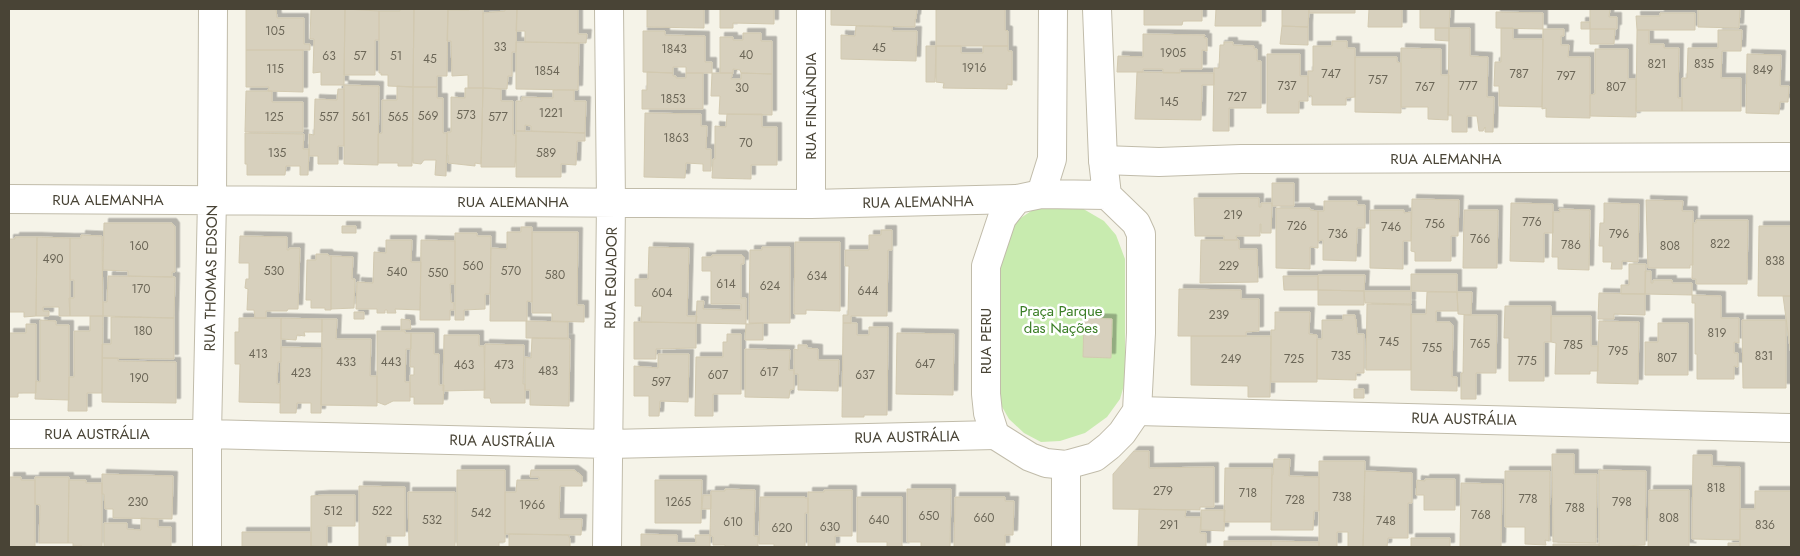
<svg xmlns="http://www.w3.org/2000/svg" width="1800" height="556" font-family="Jost,sans-serif">
<style>
.green{fill:#c8ebaf}
.building{fill:#d7d0bd;stroke:#d2c9b0;filter:url(#shadow)}
.lines{fill:none;stroke-linecap:round;stroke-linejoin:round}
.minor-casing{stroke:#c1bcaa;stroke-width:30}
.tertiary-casing{stroke:#c1bcaa;stroke-width:30}
.minor{stroke:#fff;stroke-width:28}
.tertiary{stroke:#fff;stroke-width:28}
.labels{text-anchor:middle;stroke-width:5;stroke-linejoin:round;paint-order:stroke}
.number-label{font-size:12px;fill:#6c6758}
.street-label{font-size:15px;fill:#494436;stroke:#fff}
.park-label{font-size:15px;fill:#3b7e26;stroke:#fff}
</style>
<defs>
<filter id="shadow"><feDropShadow dx="4.5" dy="-4.5" stdDeviation="0" flood-color="#0004"/></filter>
</defs>
<rect width="100%" height="100%" fill="#f5f3e8"/>
<path class="green" d="M1037 207H1080L1104 221 1116 235 1125 259V382L1120 399 1107 417 1085 433 1060 441 1041 442 1024 433 1009 419 1001 405 996 381 999 256 1015 222Z"/>
<path class="building" d="M246 9H276L277 18H304V44H310V50H246Z
M311 9H345L344 85H321V72L313 73 314 39H310Z
M345 9 379 11V40H375V75H344Z
M400 9H414L413 87 388 86V75H381V73H379V11H400Z
M414 9H448L447 76H437V87H413Z
M469 9H483V88H468V75L452 76 451 41H447L448 10H469Z
M505 9H517L516 52H512V76H508L507 89 483 88V13L505 11Z
M517 9H578V34H587L586 43 525 42V31H516Z
M647 9H704V28L647 27Z
M720 9H774V24L733 23V28H720Z
M831 9H917L916 19H915V27L831 25Z
M936 9H1005V30L1008 31V46H936Z
M1144 9H1202V21H1183L1182 25H1144Z
M1216 9H1261V26H1215Z
M1282 9H1309L1308 27 1282 26Z
M1309 9H1355V13H1309Z
M1369 9H1402V27H1368Z
M1420 9H1450L1449 28H1420Z
M1590 9H1610L1609 17H1617V29H1590Z
M1698 9H1740L1739 28 1698 27Z
M1496 12 1543 13V29L1496 28Z
M1660 13H1695V30H1637L1636 16H1660Z
M1581 22H1590V29H1581Z
M856 26 892 27V31H917L916 61 841 59V35L855 36Z
M1282 26 1308 27V45L1280 44Z
M1435 28H1449V41L1435 40Z
M1449 28H1470V56L1488 57 1487 97H1494L1493 132H1485V127L1483 131H1479L1477 116H1467V132H1452V115H1448Z
M1501 28H1513V39H1543L1542 107 1499 106V86H1494L1495 62H1501Z
M1543 29H1564V36H1561V45H1569L1568 57H1590V118L1546 117V108L1542 109Z
M1590 29H1615L1614 44H1590Z
M1637 30H1649V44H1664V48H1679L1678 98H1682V111H1636Z
M1718 30H1742L1741 51H1722L1721 78H1741V111H1682V78H1687L1688 48H1718Z
M643 31H665V35L705 36V62H712V73H686V67H673V73L643 72Z
M743 33H761V41H772V74L741 73 740 70 733 69V73H720V37H733V40H743Z
M1143 34 1205 35 1204 38H1207V51L1202 50V69H1180V73H1163V69H1143V72H1117L1118 56 1143 57Z
M1332 41H1347V48H1355V97L1346 98V105H1312V96L1308 95V71H1313V46H1332Z
M516 42 579 43 578 90 516 89Z
M1224 42H1233V45L1254 46V49H1257V61H1261V108H1229V131H1213L1214 68H1219L1220 45H1224Z
M926 46H936L935 82H926Z
M936 46H961V53H983V46H1008V51H1012V85L1007 84V89L943 88 944 83 936 82Z
M1401 48 1441 49V75H1449L1448 120 1428 119V107H1401Z
M1595 49H1628V79H1636V117L1590 116V95L1595 94Z
M246 50H303V92L268 91 269 87H246Z
M1267 54H1300V76H1308V101H1299V113H1267Z
M1747 54 1781 55 1780 86H1789L1788 102H1780L1779 114 1746 113Z
M1355 57H1397V62L1401 63V113L1355 112Z
M647 72 673 73V76H676V78H686V73H703V109H642V90H647Z
M1137 72 1214 73V85H1202L1201 120 1135 119Z
M712 73H733L731 79H741V73L772 74V115L719 114 720 96H711Z
M344 85 379 86 378 165 344 164Z
M397 86 413 87 412 166H398V163H378V134L382 133V100H397Z
M413 87H437V98H443V133H447L446 176 435 175 436 160H424L421 164 413 163Z
M465 88H483L481 164 475 163V166L448 163V155H447V132H451V97L465 98Z
M483 88 501 89V101H513V135H516L515 167H481Z
M338 89H344V146H338V164H318V156H309V134L314 135 315 99 337 100Z
M553 90H574V101H586L585 133 531 131V126L525 125V131H516V101H522V97L553 98Z
M246 91H272V102H303V132H245Z
M645 113 701 114V126H707L706 149H711V171H703V164L686 163 685 178 644 177Z
M727 114H762V127H777V165H751V179L712 178 713 159H715V126L726 127Z
M516 131 585 133V141H577L576 165 561 164V177H516Z
M245 133 304 134 303 149H309L308 175H300V166H286L285 175H247V164H245Z
M1272 183H1294V206H1272Z
M1194 198H1259V207H1261V203H1272L1271 233H1261V224H1260V236H1236L1237 240H1224V236H1195Z
M1412 199 1459 200 1458 236H1451V261H1415V252L1411 251Z
M1646 200 1683 201 1682 211H1693V265H1690V268H1648Z
M1324 201H1357V205H1365V228H1357L1356 261 1323 260V240L1318 241V211H1324Z
M1511 203 1553 204V233H1544V262L1510 261Z
M1604 203 1639 204 1638 262 1622 261V269H1611L1612 262H1603V246H1599L1600 223H1604Z
M1276 208H1310V210L1318 211V248L1310 247V269L1276 268Z
M1559 209 1590 210 1589 270 1558 269V257H1552L1553 212H1560Z
M1370 210H1404V213L1411 212V241H1403V269L1370 268Z
M1464 210H1498L1497 268H1463Z
M1696 220H1748L1747 284H1696V279H1692L1693 223H1696Z
M104 223H172L175 227V272H172V277L128 276V271L103 270Z
M342 226H356V233H342Z
M1759 226H1791V296H1758Z
M521 227H532V302L527 301V321H490L491 248 507 249V232H521Z
M881 230H892V250H888L887 316H851V323H843V315H848L849 266H845V250H869V235H881Z
M532 232H578L577 305H584V322L552 321V313H532Z
M455 233H477V236H491L490 294H485V309L464 310V320H455Z
M81 235 102 236 103 316H70L69 298H74V280H70V238H81Z
M240 236 287 237V250H289V248H300L298 309H288L287 311H266V318H255L254 310H247L248 289 245 288 246 279H249V263H239Z
M15 237H37L36 316 24 317V312H9V239H15Z
M37 237 70 238V316H59V307H43V311H49V316H36Z
M386 240H412L411 262H421L420 310 395 309 396 313H387V310H385V313H377V309H356L357 282 373 283 374 252 386 253Z
M421 240 455 241V284H450L451 302 454 303V310H450V320H420Z
M1201 240H1239V249H1257L1258 282 1200 283Z
M795 242H840V311L806 310V314H794Z
M649 247 689 248 687 316H697L696 323 641 322 642 306H635V279H648Z
M762 247H790V323H749L750 250H762Z
M316 254H328L329 256H331V310H325V308H311V300H306L307 260H316Z
M712 255H742L744 257V264H741V298H746V324L696 323 697 301H704L703 309 741 310V304H711V271H702V257H712Z
M331 256 353 257 352 279H355L354 308 331 309Z
M1629 264H1646L1645 294H1621V285H1629Z
M1645 271H1651V283H1653V280H1672V283H1692V295L1645 294Z
M1411 274H1457V292L1411 291Z
M1318 275H1365L1364 291 1318 290Z
M108 276 175 277 174 318 103 316V302H107Z
M1283 276H1318V290H1284Z
M1179 289 1241 290V299H1259V331L1246 332V336H1178Z
M1318 290 1364 291V305H1318Z
M1364 291H1411V304L1365 303Z
M1427 292H1457L1458 311H1436V322H1450L1453 326 1452 377H1457V391L1411 390V314H1426Z
M1457 292H1472L1471 315 1458 314Z
M1599 293 1645 294V315L1614 314V319H1598Z
M1692 295 1721 296V318H1739V343L1734 342V353H1738V367L1734 366V379H1697V354H1695V303H1692Z
M1783 296H1791V355Z
M1367 304 1411 305V370H1366Z
M1505 306H1551V342H1544V381H1509V338H1504Z
M354 312H364V319H354Z
M1275 312H1310L1309 334 1317 335V382H1271V330H1275Z
M1343 315H1355V319H1356L1357 334H1364V373H1356V380L1317 379V339H1322V320H1343Z
M1464 315H1497L1496 373H1476V399H1461V373H1463Z
M90 316H103L102 393H87V411H68L69 377H74V331H90Z
M1551 316H1591V346H1598V371H1590V374H1555L1556 343 1551 342Z
M111 317 174 318V359L102 358V344H111Z
M239 318H281V362H278L277 384H280V403L239 402 240 364H235V332H239Z
M281 318 322 319V332H304L305 336 297 335 296 340 281 339Z
M1084 318 1112 319 1111 358 1083 357Z
M322 319H337L336 339H371L370 376H377V406L321 405Z
M401 319 410 320 411 329 401 330Z
M40 320 56 321V325H69V400L35 399 36 381 40 382Z
M1742 320H1786V388H1743Z
M526 321 568 322V338H526Z
M1599 321 1639 322 1638 384 1597 383Z
M634 322 696 323V348L656 349V359H634Z
M763 323V340H745L746 324Z
M843 323H857V335H869V327H888L887 415H864V417H842Z
M1658 323H1688V375H1645V342H1658Z
M26 324H36V393H18V397H9V333H26Z
M377 331H405V333H411V349H406L405 382H410V401H393L385 405 377 402Z
M411 333H434V354H439V385H444L443 404H414V397H410V375H414V367H410Z
M897 333 954 334 953 395 896 394Z
M727 334H741V394H713V416H695L696 357H723V342H727Z
M444 335H479V346H484L485 390 443 391Z
M1191 336H1271L1270 397H1248V386L1191 385Z
M532 338 570 339 569 406 530 405V390H525V357L531 358Z
M485 344 524 345 523 384H525V403H491L490 398H484Z
M798 345H807V348L818 349V360H839L838 391 798 390V374H794V349L798 350Z
M281 347 322 348 321 413H311V403H297L296 413H280Z
M745 349 790 350 789 370H794V389L790 390 789 398 745 397Z
M658 354H689L688 402 660 401 659 416H649V396H634V366L658 368Z
M102 358H118V361L176 362V403L102 402Z
M1354 389H1364V398H1354Z
M1134 451H1149V468L1214 467V507H1200V510L1113 509V474Z
M1552 454H1574V474H1597L1596 543 1553 542Z
M1693 455H1712V466L1740 467V540L1692 539Z
M1274 459H1290L1289 476 1319 477V511H1314L1313 530H1271L1272 475H1273Z
M1319 461H1365L1363 547H1348V532H1337V547H1319Z
M1225 468H1272L1271 522H1224Z
M457 470H505V542H499V547H457Z
M531 470H574L582 476V486H560L559 519H582L581 535 505 534V492H516L517 480H539V477H530Z
M1599 470 1646 471 1645 545 1599 547Z
M1365 471 1412 473V503H1408V538H1388L1387 547H1363Z
M1505 471H1550L1549 541 1545 540 1546 545 1525 544V527H1505Z
M102 474 173 476 172 519 113 518V509H105L104 494H102Z
M9 477H21V480H35V547H9Z
M35 477H69L68 543H39L40 505 35 504Z
M1425 479H1455V510H1424V495H1416L1417 480 1425 481Z
M69 480H86V483H102V547H81L82 546H73V543H68Z
M655 480H702L701 523H655Z
M1461 483 1502 484 1501 547H1460Z
M359 486 405 487V536H386V547H359Z
M725 489 755 490 754 536H758V547H725V545H713V537L710 535 711 491H725Z
M907 489H951L950 547H921V542H907Z
M824 490H852V536H835V547H808V492H824Z
M1649 490H1689V547H1692H1648Z
M1755 491H1791V547H1740V509H1755Z
M408 492H455V547H409Z
M325 495H355V526H327V547L311 546V496Z
M703 495H711V509H702Z
M760 497H805V498H808V513H805V547H774V544H759Z
M857 497H902V546L905 547H887V542H857Z
M955 497H1005V501H1014L1013 535H1005V547H954Z
M1139 509 1186 510 1185 517H1201L1200 533H1206V547H1138Z
M1201 510H1225L1224 531 1201 530Z
M141 518 158 519V527H171V547H104V523H127V529L141 530Z
M242 532H311V547H242Z
M509 534 568 535 570 539V547H509Z
M641 534 677 535V543H696L695 535H710V547H641Z
M1411 538H1450V547H1411Z
M1224 541H1271V547H1224Z
M1271 541 1319 542V547H1271Z
M1728 543H1740V547H1728Z
M1553 544H1599V547H1553Z"/>
<g class="lines">
<defs>
<path id="minor" d="M1103 160 1159 162 1241 159 1789 157
M9 199 811 204 1017 199
M811 204V9
M1137 411 1791 428
M9 434H207L609 444 995 435
M207 547V434L212 200 213 9
M607 547 611 203 609 9"/>
<path id="tertiary" d="M1097 9 1103 160 1107 195 1136 223 1141 234V333L1137 411 1122 433 1109 446 1095 457 1066 465 1046 463 1030 457 995 435 988 413 986 394V266L1002 218 1017 199 1041 194 1107 195
M1041 194 1052 159 1053 9
M1066 465V547"/>
</defs>
<use href="#minor" class="minor-casing"/>
<use href="#tertiary" class="tertiary-casing"/>
<use href="#minor" class="minor"/>
<use href="#tertiary" class="tertiary"/>
</g>
<g class="labels">
<g class="number-label">
<text x="275" y="35">105</text>
<text x="500" y="51">33</text>
<text x="879" y="52">45</text>
<text x="674" y="53">1843</text>
<text x="1173" y="57">1905</text>
<text x="746" y="59">40</text>
<text x="329" y="60">63</text>
<text x="360" y="60">57</text>
<text x="396" y="60">51</text>
<text x="430" y="63">45</text>
<text x="1657" y="68">821</text>
<text x="1704" y="68">835</text>
<text x="974" y="72">1916</text>
<text x="275" y="73">115</text>
<text x="1763" y="74">849</text>
<text x="547" y="75">1854</text>
<text x="1331" y="78">747</text>
<text x="1519" y="78">787</text>
<text x="1566" y="80">797</text>
<text x="1378" y="84">757</text>
<text x="1287" y="90">737</text>
<text x="1468" y="90">777</text>
<text x="1425" y="91">767</text>
<text x="1616" y="91">807</text>
<text x="742" y="92">30</text>
<text x="1237" y="101">727</text>
<text x="673" y="103">1853</text>
<text x="1169" y="106">145</text>
<text x="551" y="117">1221</text>
<text x="466" y="119">573</text>
<text x="428" y="120">569</text>
<text x="274" y="121">125</text>
<text x="329" y="121">557</text>
<text x="361" y="121">561</text>
<text x="398" y="121">565</text>
<text x="498" y="121">577</text>
<text x="676" y="142">1863</text>
<text x="746" y="147">70</text>
<text x="277" y="157">135</text>
<text x="546" y="157">589</text>
<text x="1233" y="219">219</text>
<text x="1532" y="226">776</text>
<text x="1435" y="228">756</text>
<text x="1297" y="230">726</text>
<text x="1391" y="231">746</text>
<text x="1338" y="238">736</text>
<text x="1619" y="238">796</text>
<text x="1480" y="243">766</text>
<text x="1720" y="248">822</text>
<text x="1571" y="249">786</text>
<text x="139" y="250">160</text>
<text x="1670" y="250">808</text>
<text x="53" y="263">490</text>
<text x="1775" y="265">838</text>
<text x="473" y="270">560</text>
<text x="1229" y="270">229</text>
<text x="274" y="275">530</text>
<text x="511" y="275">570</text>
<text x="397" y="276">540</text>
<text x="438" y="277">550</text>
<text x="555" y="279">580</text>
<text x="817" y="280">634</text>
<text x="726" y="288">614</text>
<text x="770" y="290">624</text>
<text x="141" y="293">170</text>
<text x="868" y="295">644</text>
<text x="662" y="297">604</text>
<text x="1219" y="319">239</text>
<text x="143" y="335">180</text>
<text x="1717" y="337">819</text>
<text x="1389" y="346">745</text>
<text x="1480" y="348">765</text>
<text x="1573" y="349">785</text>
<text x="1432" y="352">755</text>
<text x="1618" y="355">795</text>
<text x="258" y="358">413</text>
<text x="1341" y="360">735</text>
<text x="1764" y="360">831</text>
<text x="1667" y="362">807</text>
<text x="1231" y="363">249</text>
<text x="1294" y="363">725</text>
<text x="1527" y="365">775</text>
<text x="346" y="366">433</text>
<text x="391" y="366">443</text>
<text x="925" y="368">647</text>
<text x="464" y="369">463</text>
<text x="504" y="369">473</text>
<text x="548" y="375">483</text>
<text x="769" y="376">617</text>
<text x="301" y="377">423</text>
<text x="718" y="379">607</text>
<text x="865" y="379">637</text>
<text x="139" y="382">190</text>
<text x="661" y="386">597</text>
<text x="1716" y="492">818</text>
<text x="1163" y="495">279</text>
<text x="1248" y="497">718</text>
<text x="1342" y="501">738</text>
<text x="1528" y="503">778</text>
<text x="1295" y="504">728</text>
<text x="138" y="506">230</text>
<text x="678" y="506">1265</text>
<text x="1622" y="506">798</text>
<text x="532" y="509">1966</text>
<text x="1575" y="512">788</text>
<text x="333" y="515">512</text>
<text x="382" y="515">522</text>
<text x="481" y="517">542</text>
<text x="1481" y="519">768</text>
<text x="929" y="520">650</text>
<text x="984" y="522">660</text>
<text x="1669" y="522">808</text>
<text x="432" y="524">532</text>
<text x="879" y="524">640</text>
<text x="1386" y="525">748</text>
<text x="733" y="526">610</text>
<text x="1169" y="529">291</text>
<text x="1765" y="529">836</text>
<text x="830" y="531">630</text>
<text x="782" y="532">620</text>
</g>
<g class="street-label">
<text transform="translate(811 106) rotate(-90)" y="5">RUA FINLÂNDIA</text>
<text x="1446" y="164">RUA ALEMANHA</text>
<text x="108" y="205">RUA ALEMANHA</text>
<text x="513" y="207">RUA ALEMANHA</text>
<text transform="translate(918 202) rotate(-1)" y="5">RUA ALEMANHA</text>
<text transform="translate(211 278) rotate(-89)" y="5">RUA THOMAS EDSON</text>
<text transform="translate(611 278) rotate(-89)" y="5">RUA EQUADOR</text>
<text transform="translate(986 341) rotate(-90)" y="5">RUA PERU</text>
<text transform="translate(1464 419) rotate(1)" y="5">RUA AUSTRÁLIA</text>
<text x="97" y="439">RUA AUSTRÁLIA</text>
<text transform="translate(907 437) rotate(-1)" y="5">RUA AUSTRÁLIA</text>
<text transform="translate(502 441) rotate(1)" y="5">RUA AUSTRÁLIA</text>
</g>
<g class="park-label">
<text x="1061" y="316">Praça Parque<tspan x="1061" dy="17">das Nações</tspan></text>
</g>
</g>
<rect width="1800" height="556" fill="none" stroke="#494436" stroke-width="20"/>
</svg>
